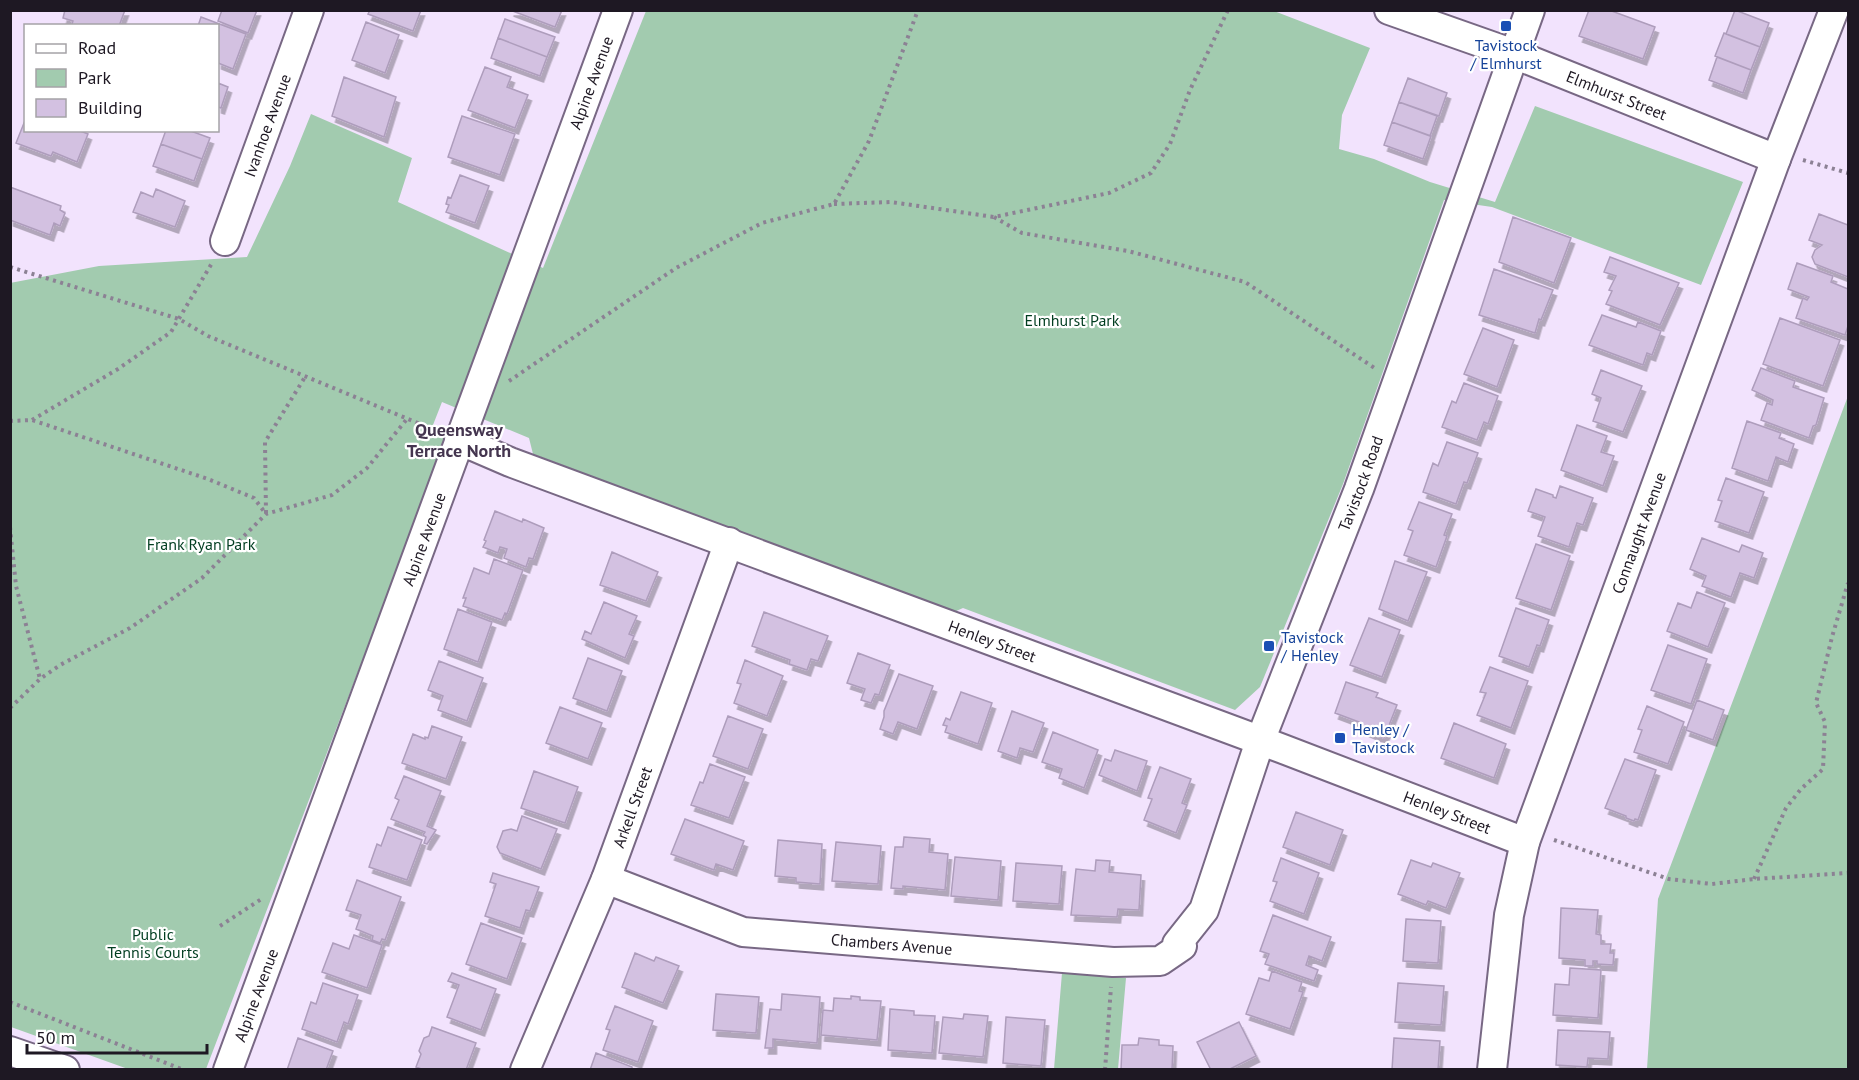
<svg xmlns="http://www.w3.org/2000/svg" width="1859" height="1080" font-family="'PT Sans',sans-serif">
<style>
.green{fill:#a2cbaf}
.building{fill:#d3c1e1;stroke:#ae9dbc;stroke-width:1.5;filter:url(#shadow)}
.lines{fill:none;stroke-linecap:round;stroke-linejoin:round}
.minor-casing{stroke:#786884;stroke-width:32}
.path{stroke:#8c8194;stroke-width:4;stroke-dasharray:3 4.5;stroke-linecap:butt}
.minor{stroke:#fff;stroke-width:28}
.transit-dot{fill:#1a4fb4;stroke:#fff;stroke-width:2}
.labels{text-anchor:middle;stroke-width:4.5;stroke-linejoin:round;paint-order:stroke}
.transit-label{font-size:16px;fill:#164399;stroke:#fff;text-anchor:start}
.street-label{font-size:16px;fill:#1e1823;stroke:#fff}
.park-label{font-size:16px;fill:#013d20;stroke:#fff}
.neighbourhood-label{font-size:18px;font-weight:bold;fill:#44354f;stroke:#fff}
</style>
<defs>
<filter id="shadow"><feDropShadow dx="3.5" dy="6" stdDeviation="0" flood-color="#0004"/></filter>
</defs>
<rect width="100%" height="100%" fill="#f2e3fd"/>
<path class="green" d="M646 11H1274L1370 48 1342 115 1339 149 1374 159 1430 182 1495 202 1535 106 1743 182 1701 285 1492 207 1444 200 1343 484 1260 687 1235 710 963 608 954 612 533 454 529 438 442 402 431 430 445 436 444 447 206 1069H128L11 1027 10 283 99 266 247 257 290 166 311 114 412 158 398 202 543 268Z
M1848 396V1069H1647L1658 899Z
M1062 973 1126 978 1118 1069H1054Z"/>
<path class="building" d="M65 10H125L119 26H77L72 24 73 21 63 18Z
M222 10H257L248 33 218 21Z
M370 10H421L413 31 368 14Z
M510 10H562L555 27Z
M1589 10H1609L1655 27 1643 59 1579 36Z
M1735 10 1769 23 1760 47 1726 34Z
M201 17 246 34 233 69 218 63V26H198Z
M505 19 555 37 547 57 498 38Z
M366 22 399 35 385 73 352 60Z
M1724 33 1760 47 1751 70 1715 56Z
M498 38 547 57 540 76 491 58Z
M1717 57 1751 70 1743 93 1709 80Z
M485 67 511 77 507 87 528 95 515 128 468 110Z
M344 77 396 97 384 137 332 116Z
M1408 78 1447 93 1439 116 1399 102Z
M218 83 228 87 221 108 218 107Z
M1399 102 1437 116 1430 136 1392 122Z
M462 116 515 134 500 175 448 157Z
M26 118V130H78L88 134 77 162 53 152 51 156 16 143Z
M1392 122 1431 136 1423 159 1384 145Z
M166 130H188L210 138 202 159 161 144Z
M161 144 202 159 194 181 153 166Z
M460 175 489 186 475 223 446 212 449 205 446 204 448 197 451 198Z
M10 187 61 206 60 210 65 213 60 226 54 223 50 235 10 220Z
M156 189 185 201 175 227 133 212 141 192 153 197Z
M1819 214 1848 225V277L1815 264 1812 257 1815 250 1822 245 1809 240Z
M1513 217 1571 238 1554 283 1499 262Z
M1610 257 1679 283 1660 325 1606 304 1612 291 1609 290 1616 276 1604 272Z
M1797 263 1833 276 1831 282 1848 289V326L1845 335 1796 318 1803 298 1807 300 1809 297 1788 289Z
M1494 269 1553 290 1541 320 1539 319 1535 333 1479 315Z
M1602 315 1636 327 1638 322 1661 331 1652 355 1647 353 1643 365 1589 345Z
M1780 318 1840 340 1823 386 1763 364Z
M1483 328 1514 340 1497 387 1464 374Z
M1761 368 1795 381 1793 387 1824 398 1816 425 1813 426 1809 438 1761 420 1767 403 1772 405 1773 400 1752 390Z
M1601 370 1642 386 1623 432 1593 421 1601 398 1592 394Z
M1464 383 1498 396 1488 424 1484 422 1477 440 1442 427 1452 401 1456 403Z
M1747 421 1781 433 1779 438 1794 444 1788 462 1776 457 1768 481 1732 468Z
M1577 425 1607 436 1601 452 1614 456 1603 486 1561 470Z
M1447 442 1478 453 1467 483 1464 482 1456 504 1423 492 1433 463 1438 466Z
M1726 478 1764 492 1749 533 1715 521 1722 501 1718 500Z
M1560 486 1593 498 1583 525 1577 523 1569 547 1538 536 1545 517 1528 511 1536 489 1553 495V497L1556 498Z
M1419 502 1452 514 1444 535 1447 536 1436 567 1404 555 1413 531 1408 529Z
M495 511 522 522 523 519 544 528 533 559 529 558 526 567 504 558 507 549 500 547 498 553 483 547 486 541 484 540Z
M1702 538 1739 552 1742 545 1763 553 1754 578 1740 573 1731 597 1702 586 1706 576 1690 569Z
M1536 544 1570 556 1551 610 1516 598Z
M612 552 658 572 646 601 600 585Z
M494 559 523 570 507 614 505 613 502 620 463 606 466 598H463L474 568 489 574Z
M1395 561 1427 572 1408 621 1379 609Z
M1697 592 1725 603 1708 647 1667 631 1678 603 1691 608Z
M604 602 637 616 629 634 634 636 625 658 582 639 585 631 591 634Z
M1516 608 1549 620 1540 646 1537 645 1529 667 1499 656Z
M458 609 492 622 478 662 444 649Z
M764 612 828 636 818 661 811 659 807 670 789 664 790 660 752 646Z
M1369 618 1400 630 1382 677 1350 665Z
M1668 645 1707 659 1691 704 1651 690Z
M858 653 890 665 879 695 875 694 871 703 861 700 865 689 847 683Z
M588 658 622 671 607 711 573 698Z
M745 660 783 676 767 716 734 703 741 684 737 683Z
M439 661 483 678 467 721 438 710 443 696 428 690Z
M1490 667 1528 681 1511 728 1477 715 1486 693 1480 692Z
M899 674 933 686 917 729 898 722 893 734 880 729 884 717V711Z
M1346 682 1378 693 1376 697 1397 705 1384 738 1357 727 1359 722 1335 713Z
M961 692 992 703 978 744 945 732 947 726 943 725 946 718 950 720Z
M1697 700 1724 710 1713 740 1686 730Z
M1647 706 1684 722 1668 764 1634 752 1642 730 1638 729Z
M560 707 602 723 588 759 546 743Z
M1012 711 1044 723 1033 752 1020 748 1017 758 998 751Z
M728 716 763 729 748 769 713 756Z
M1454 723 1506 744 1494 778 1441 758Z
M432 726 462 737 446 779 402 763 413 734 425 739V737L428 738Z
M1053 732 1098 750 1084 788 1059 778 1062 769 1042 762Z
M1115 750 1147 761 1137 791 1099 775 1105 759 1111 761Z
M1625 759 1656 770 1638 820 1635 819 1634 821 1626 818V816L1605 808Z
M710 764 745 777 729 818 691 805 700 782 703 783Z
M1160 767 1191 779 1182 803 1187 805 1176 833 1144 820 1152 799 1148 798Z
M534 771 578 787 565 823 521 808Z
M404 776 441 791 427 826 436 830 427 844 424 843 426 837 423 835 425 832 391 819 399 800 395 798Z
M1296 812 1343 830 1330 865 1283 847Z
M522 816 557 829 541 869 500 853 497 847 503 831 511 829 517 831Z
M685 819 744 841 733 870 716 864 714 870 671 854Z
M388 827 422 840 407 880 369 867 377 844 381 846Z
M904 837 930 839 929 852 948 854 945 890 903 886V889L891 888 895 847H903Z
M778 840 822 844 820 884 796 882V878L775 876Z
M836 842 881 846 878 884 832 881Z
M955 857 1001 861 998 900 951 896Z
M1281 858 1319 873 1304 914 1270 901 1277 882 1273 881Z
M1096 860 1110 861 1109 872 1141 875 1139 910 1118 909 1117 917 1071 915 1076 869 1095 871Z
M1411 860 1431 867 1433 863 1460 873 1446 908 1428 901 1426 905 1398 894Z
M1016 863 1062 866 1059 904 1013 901Z
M493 873 539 887 530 911 526 910 520 928 485 916 496 884 490 882Z
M357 880 401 897 385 940 382 939 380 943 372 940 373 936 356 929 361 915 346 910Z
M1561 908 1598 910 1596 934 1601 935V944H1611L1610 953H1614L1613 965 1597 964V961H1593V966H1585V960L1559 958Z
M1273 915 1331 937 1322 961 1309 956 1306 965 1318 970 1314 981 1265 964 1269 954 1260 951Z
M1406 919 1441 921 1438 963 1403 961Z
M481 923 522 938 507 979 466 964Z
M354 935 382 945 367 988 322 972 333 943 349 949Z
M635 953 654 961 656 957 679 966 663 1003 622 987Z
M1570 968 1601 970 1598 1018 1553 1015 1555 984 1569 985Z
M1272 971 1302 982 1299 991 1303 992 1290 1029 1246 1014 1259 978 1269 981Z
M452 973 496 989 481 1030 447 1017 459 985 448 981Z
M323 983 358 995 348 1024 344 1022 337 1042 302 1029 311 1002 316 1004Z
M1398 983 1444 986 1441 1025 1395 1022Z
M716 994 759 997 756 1033 713 1030Z
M782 994 820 997 817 1043 773 1039V1048H765L770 1009 781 1010Z
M851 996 860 997V1000L881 1001 877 1040 821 1035 823 1010 833 1011 834 998 851 999Z
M615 1006 653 1021 638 1062 603 1050 610 1030 606 1029Z
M890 1009 914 1011V1015L935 1016 932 1053 888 1050Z
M964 1014 988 1016 983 1057 939 1053 943 1017 963 1019Z
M1006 1017 1045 1020 1041 1066 1003 1063Z
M1239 1022 1256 1056 1228 1070H1211L1197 1042Z
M432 1027 476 1043 466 1070H424L416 1067 421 1054 419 1051 424 1038 429 1036Z
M1558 1030 1610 1032 1608 1059 1588 1058 1587 1067 1556 1065Z
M298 1038 333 1051 326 1070H287Z
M1139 1038 1159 1040V1045L1173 1046 1172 1070H1121L1122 1045H1138Z
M1394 1038 1440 1041 1438 1070H1392Z
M596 1053 632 1067V1070H590Z"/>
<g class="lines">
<defs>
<g id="minor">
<path id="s1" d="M1389 10 1514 54 1776 159"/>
<path id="s2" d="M225 241 309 10"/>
<path id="s3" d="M459 440 510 462 1283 749 1525 842"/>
<path id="s4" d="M606 879 743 932 1113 962 1160 961 1182 946 1177 944 1204 910 1260 741 1359 489 1530 10"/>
<path d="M10 1051 65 1070"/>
<path id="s5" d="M228 1070C360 717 487 363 618 10"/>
<path id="s6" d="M525 1070 606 879 729 542"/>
<path id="s7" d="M1492 1070 1509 915 1525 842 1776 159 1834 10"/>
</g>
</defs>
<use href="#minor" class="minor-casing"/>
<path class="path" d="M1803 160 1848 173
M834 204 891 202 994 217 1109 193 1151 173 1170 144 1190 90 1228 10
M994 217 1022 233 1128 251 1245 282 1376 369
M10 267 179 319 208 336 437 431
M509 381 676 268 762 223 834 204 869 141 918 10
M32 420 118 369 171 332 212 263
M10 421 32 420 208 479 254 498 266 514
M266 513 265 442 305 377
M10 527 16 586 40 679
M10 708 40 679 60 665 130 628 202 578 266 514 332 495 367 468 407 419
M1554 840 1669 879 1712 884 1754 879 1848 873
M1754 879 1786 808 1801 789 1823 769 1825 722 1816 703 1832 637 1848 583
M220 926 263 898
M10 1002 184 1070
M1105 1070 1111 987"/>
<use href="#minor" class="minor"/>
</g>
<g class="transit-dot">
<rect x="1500" y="20" width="12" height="12" rx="3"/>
<rect x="1263" y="640" width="12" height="12" rx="3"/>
<rect x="1334" y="732" width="12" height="12" rx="3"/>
</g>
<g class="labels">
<g class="transit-label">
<text x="1506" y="51" text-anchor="middle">Tavistock<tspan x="1506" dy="18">/ Elmhurst</tspan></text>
<text x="1281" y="643">Tavistock<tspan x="1281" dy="18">/ Henley</tspan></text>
<text x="1352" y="735">Henley /<tspan x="1352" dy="18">Tavistock</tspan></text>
</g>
<g class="street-label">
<text dy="6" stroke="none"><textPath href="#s5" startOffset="1052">Alpine Avenue</textPath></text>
<text dy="6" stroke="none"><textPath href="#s1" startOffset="243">Elmhurst Street</textPath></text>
<text dy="6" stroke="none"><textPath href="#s2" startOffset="123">Ivanhoe Avenue</textPath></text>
<text dy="6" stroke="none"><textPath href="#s4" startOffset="1095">Tavistock Road</textPath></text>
<text dy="6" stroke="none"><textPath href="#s7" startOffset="560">Connaught Avenue</textPath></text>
<text dy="6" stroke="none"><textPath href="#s5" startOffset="566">Alpine Avenue</textPath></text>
<text dy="6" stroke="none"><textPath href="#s3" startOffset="570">Henley Street</textPath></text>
<text dy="6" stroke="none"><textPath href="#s6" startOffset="284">Arkell Street</textPath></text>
<text dy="6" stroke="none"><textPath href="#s3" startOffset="1056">Henley Street</textPath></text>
<text dy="6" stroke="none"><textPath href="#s4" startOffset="296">Chambers Avenue</textPath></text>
<text dy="6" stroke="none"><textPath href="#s5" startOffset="80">Alpine Avenue</textPath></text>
</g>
<g class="park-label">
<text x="1072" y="326">Elmhurst Park</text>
<text x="201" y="550">Frank Ryan Park</text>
<text x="153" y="940">Public<tspan x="153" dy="18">Tennis Courts</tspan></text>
</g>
<g class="neighbourhood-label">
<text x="459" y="436">Queensway<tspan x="459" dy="21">Terrace North</tspan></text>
</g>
</g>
<rect width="1859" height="1080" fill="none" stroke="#1e1823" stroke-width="24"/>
<rect x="24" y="24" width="195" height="108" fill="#ffffff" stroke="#a5a3a7" stroke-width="1.5"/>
<rect x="36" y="44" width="30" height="9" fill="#ffffff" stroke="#a5a3a7" stroke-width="1.5"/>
<text x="78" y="54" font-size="18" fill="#1e1823">Road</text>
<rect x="36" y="69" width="30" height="18" fill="#a2cbaf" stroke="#a5a3a7" stroke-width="1.5"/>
<text x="78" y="84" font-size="18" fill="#1e1823">Park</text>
<rect x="36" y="99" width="30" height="18" fill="#d3c1e1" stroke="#a5a3a7" stroke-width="1.5"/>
<text x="78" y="114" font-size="18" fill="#1e1823">Building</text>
<path d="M27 1044v9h180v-9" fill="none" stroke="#1e1823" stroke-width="3"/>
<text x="36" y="1044" font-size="18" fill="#1e1823" stroke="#ffffff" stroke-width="4.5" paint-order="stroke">50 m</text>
</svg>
